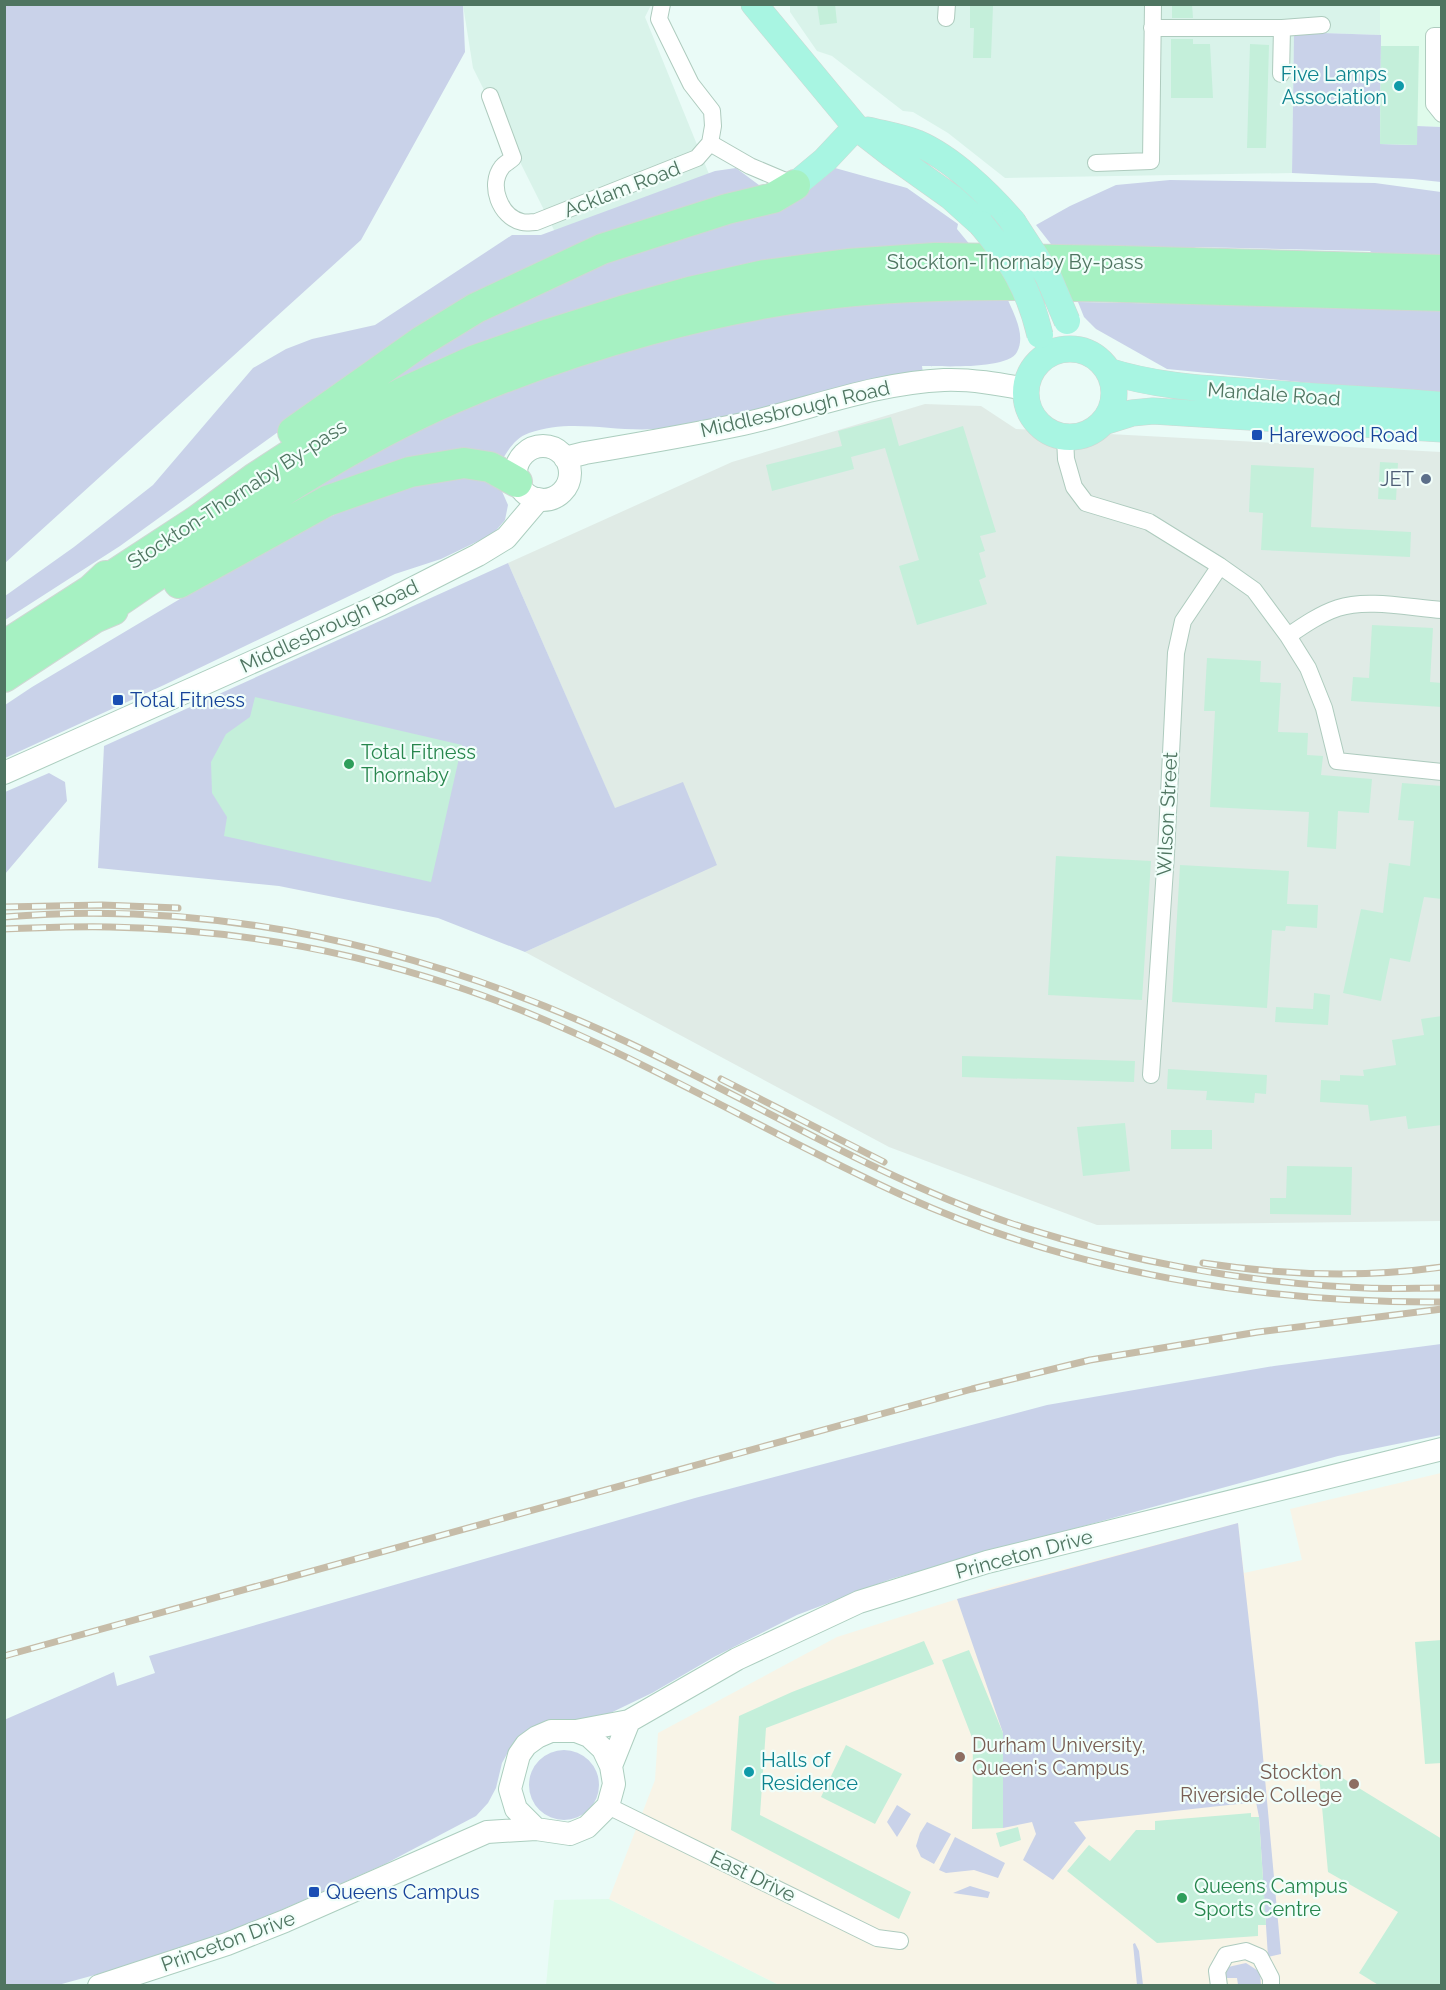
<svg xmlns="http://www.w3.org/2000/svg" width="1446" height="1990" font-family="Raleway,sans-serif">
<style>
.residential{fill:#d9f3ea}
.commercial{fill:#dffbeb}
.industrial{fill:#e0ebe6}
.education{fill:#f8f4e7}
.green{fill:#c9d2e9}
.building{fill:#c4efda}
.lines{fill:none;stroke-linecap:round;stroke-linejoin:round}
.street-casing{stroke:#aecbbe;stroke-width:18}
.secondary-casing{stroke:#accebf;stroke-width:24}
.primary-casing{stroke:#ced8d3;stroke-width:27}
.highway-casing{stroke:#ced8d3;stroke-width:32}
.street{stroke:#fff;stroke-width:16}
.secondary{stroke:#fff;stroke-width:22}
.primary{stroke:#a8f5e2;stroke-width:26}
.highway{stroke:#a6f1c2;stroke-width:30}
.rail-casing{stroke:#c6bca8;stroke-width:7}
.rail{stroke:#f1fefa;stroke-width:4.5;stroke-dasharray:14;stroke-linecap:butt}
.primary-bridge-casing{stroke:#ced8d3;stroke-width:27;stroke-linecap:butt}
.primary-bridge{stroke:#a8f5e2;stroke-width:26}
.culture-dot{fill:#0f9aa8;stroke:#f1fefa;stroke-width:2}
.transit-dot{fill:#1a4fb4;stroke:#f1fefa;stroke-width:2}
.service-dot{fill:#5c6f8a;stroke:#f1fefa;stroke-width:2}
.leisure-dot{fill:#2e9e5b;stroke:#f1fefa;stroke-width:2}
.education-dot{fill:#8d6e63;stroke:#f1fefa;stroke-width:2}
.labels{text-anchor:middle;stroke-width:4.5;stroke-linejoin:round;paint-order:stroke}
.culture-label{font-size:20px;fill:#0d838f;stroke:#f1fefa;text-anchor:end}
.street-label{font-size:20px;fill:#4f7561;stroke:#f1fefa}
.transit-label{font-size:20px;fill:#164399;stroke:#f1fefa;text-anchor:start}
.service-label{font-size:20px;fill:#4e5e75;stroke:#f1fefa;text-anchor:end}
.leisure-label{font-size:20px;fill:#27864d;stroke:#f1fefa;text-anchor:start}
.education-label{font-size:20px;fill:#785e54;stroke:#f1fefa;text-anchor:start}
</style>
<rect width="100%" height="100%" fill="#eafbf7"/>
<path class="residential" d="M463 5H651L645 17 711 179 559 240 473 68Z
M790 5H1380L1381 35 1294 32 1292 173 1005 178 948 133 913 112 903 111 832 56 817 51 790 12Z"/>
<path class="commercial" d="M1380 5H1441V127L1417 126V145L1380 144Z
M609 1899 779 1985 546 1986 554 1900Z"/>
<path class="industrial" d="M925 404 981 406 1016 429 1441 452V1221L1097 1225 889 1147 525 952 717 864 615 809 508 563 732 462Z"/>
<path class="education" d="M1441 1473V1985H779L609 1899 655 1780 658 1733 837 1637 992 1588 1238 1523 1244 1573 1302 1560 1290 1509Z"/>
<path class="green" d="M5 4 463 5 465 52 361 240 5 563Z
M1294 32 1381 35 1380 144 1417 145V126L1441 127V182L1413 179 1292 173Z
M736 168 767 191 649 223 278 432 120 546 5 620V596L74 547 153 485 253 368 286 349 312 339 375 325 512 235H541L715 171Z
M835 168 907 188 958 224 957 229 971 246 369 398 422 354 459 332 576 272Z
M1170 180 1375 183 1441 192V260L1379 259 1370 251 1196 247 1183 252 1054 248 1036 225 1070 206 1116 185Z
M1007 298C1014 314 1026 335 1017 352 1008 370 941 366 922 366L923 374C873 385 822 396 772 407 733 416 695 425 655 429 612 432 571 418 529 433 515 438 508 450 501 462L275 511 382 444 573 363 766 314 888 301Z
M1078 302 1441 309V392L1342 386 1167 369 1096 329 1084 317Z
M467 475H477L501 489 508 505 505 520 493 534 441 559 395 574 164 685 5 758V705L32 687 279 540 383 493Z
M508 563 615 808 683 782 717 865 525 952 438 918 279 886 98 868 104 746Z
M49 773 65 782 67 801 5 874V792Z
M1441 1344V1435L1338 1456 891 1579 797 1615 714 1657 652 1693 600 1718 529 1730 513 1743 502 1763 496 1788 488 1803 476 1816 385 1864 247 1925 146 1961 58 1985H5L4 1720 114 1672 117 1686 155 1673 149 1656 695 1498 1047 1405 1274 1366Z
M1238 1523 1258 1702 1281 1954 1268 1957 1259 1817 1256 1802 1074 1822 1086 1838 1053 1880 1023 1860 1036 1834 1032 1822 1003 1828V1733L957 1599Z
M529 1785a35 35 0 1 1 70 0a35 35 0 1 1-70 0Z
M897 1805 911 1814 897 1837 887 1822Z
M927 1822 951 1834 934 1864 921 1857 916 1846 920 1833Z
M955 1837 1005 1863 998 1878 974 1870 946 1873 939 1870Z
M970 1886 990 1892 988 1898 953 1893Z
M1135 1943 1139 1951 1143 1985H1137L1133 1944Z
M1246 1963 1260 1972 1261 1985H1238L1237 1978H1225V1973L1228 1967Z"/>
<path class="building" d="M817 4H835L837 23 820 25Z
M1172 4H1192L1193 18H1172Z
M970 5 993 6 991 58H973L974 28H970Z
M1171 39H1193V44H1210L1213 98H1171Z
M1250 44 1269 45 1266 148H1247Z
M1381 46H1419L1417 145 1380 144Z
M891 417 899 446 963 426 996 532 980 536 985 551 979 553 986 577 979 580 987 604 917 625 899 566 919 560 885 448 851 457 854 469 772 491 766 465 842 446 838 431Z
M1380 462 1398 463 1396 500 1378 499Z
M1251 465 1314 468 1311 527 1411 532 1410 557 1261 550 1263 513 1249 512Z
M1372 625 1433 628 1430 682 1442 683V707L1351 701 1353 677 1369 678Z
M1207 658 1261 661 1260 682 1281 683 1278 732 1308 733 1307 755 1323 756 1321 775 1372 779 1369 813 1338 811 1336 849 1307 847 1309 812 1210 807 1215 711H1204Z
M255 697 462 745 431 882 224 836 227 817 212 793 211 762 226 734 250 717Z
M1402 783 1442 786V899L1424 897 1410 962 1390 958 1381 1001 1343 993 1361 909 1383 913 1389 863 1410 866 1414 821 1398 820Z
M1056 856 1151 861 1142 1000 1048 995Z
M1180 865 1289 871 1287 904 1318 905 1317 928 1286 926 1285 931 1272 930 1267 1008 1172 1002Z
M1314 993 1330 995 1328 1025 1275 1022 1276 1007 1313 1009Z
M1442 1016V1125L1408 1129 1406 1116 1370 1121 1368 1105 1320 1102 1321 1080 1340 1081V1075L1364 1076 1363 1070 1396 1065 1392 1040 1424 1035 1421 1019Z
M962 1056 1135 1061 1134 1082 962 1077Z
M1168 1069 1267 1075 1266 1094 1255 1093 1254 1103 1206 1100 1207 1091 1167 1089Z
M1125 1123 1130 1171 1083 1176 1077 1127Z
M1171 1130H1212V1149H1171Z
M1287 1166 1352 1167 1351 1215 1270 1214V1198H1286Z
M1442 1640V1763L1425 1764 1415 1642Z
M924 1641 934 1664 766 1728 760 1815 911 1892 899 1919 731 1830 739 1716 792 1692Z
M969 1650 1003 1733V1828L972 1829 973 1740 942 1660Z
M846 1745 902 1774 875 1824 821 1797Z
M1318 1763 1442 1839V1986H1380L1359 1973 1398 1912 1328 1872Z
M1251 1813V1817H1259L1266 1925H1258V1936L1157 1943 1067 1871 1089 1845 1110 1861 1136 1830H1155V1821Z
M1018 1827 1021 1840 1000 1847 996 1833Z"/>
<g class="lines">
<defs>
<path id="street" d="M946 18 947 4
M1152 28H1282L1322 25
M1442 36H1434V104L1442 114
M1281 74 1282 28
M490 96 513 158C510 161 504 164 502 167 488 185 500 217 522 222 526 223 532 222 536 222L697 158 710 143 713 126 712 111 691 84 659 19 662 4
M710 143 750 166 795 185
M1096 163 1151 161 1153 4
M1065 437 1066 459 1074 487 1086 503 1149 522 1220 566 1254 590 1288 636 1308 668 1324 708 1337 761 1442 772
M1288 636C1304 625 1320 614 1338 608 1367 598 1411 608 1442 610
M1151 1075 1166 854 1176 653 1183 621 1220 566
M608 1806 877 1938 900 1941
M1219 1986 1217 1971 1226 1955 1246 1951 1260 1957 1271 1978V1986"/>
<path id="secondary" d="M516 473a27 27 0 1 1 54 0a27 27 0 1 1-54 0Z
M565 458 585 453C638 444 691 435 743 424 810 409 875 383 944 380 971 379 999 384 1026 389
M4 773 380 605 478 555 506 538 539 499
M576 1731 589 1736 603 1749 611 1766 614 1784 608 1806 587 1827 570 1834 536 1829 516 1809 510 1789 519 1755 526 1745 537 1737 551 1731H576L629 1721 737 1659 859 1602 987 1562 1442 1449
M611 1766 629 1721
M99 1986 227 1944 285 1921 487 1832 536 1829"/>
<path id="primary" d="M754 4 856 127 892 155 951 197 981 224
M868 130C884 134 902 137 917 143 952 158 989 194 1013 222
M795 185 825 160 856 127
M1026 393a44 44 0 1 1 88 0a44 44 0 1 1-88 0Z
M1108 371C1152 385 1195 388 1240 391 1307 397 1374 399 1442 405
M1103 422 1132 413 1153 411 1442 429"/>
<path id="highway" d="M293 432 422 341 476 308 602 249 727 209 773 198 795 185
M179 583 327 501 410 472 464 463 490 467 517 482
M91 590 198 520 255 478 321 435 400 394 473 361 549 334 622 311 690 292 765 275 848 264 935 258 1118 261 1442 270
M94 618C210 540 325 454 454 398 575 346 723 303 854 291 954 282 1055 285 1155 288 1250 291 1346 294 1442 296
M4 646 91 590 106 576
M4 677 94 618 113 610"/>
</defs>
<use href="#street" class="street-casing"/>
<use href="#secondary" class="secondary-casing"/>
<use href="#primary" class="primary-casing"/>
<use href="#highway" class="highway-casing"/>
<use href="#street" class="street"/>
<use href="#secondary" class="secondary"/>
<use href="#primary" class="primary"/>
<use href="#highway" class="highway"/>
<defs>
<path id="rail" d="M4 907 102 905 178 908
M4 917C223 898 431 950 627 1042 755 1102 875 1177 1010 1223 1125 1261 1245 1283 1366 1288 1391 1289 1416 1288 1442 1288
M4 929C40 928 75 926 110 927 225 929 343 949 452 985 611 1037 752 1127 904 1196 1072 1272 1258 1303 1442 1302
M721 1079 884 1162
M1203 1263C1281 1275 1363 1278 1442 1267
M4 1656 972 1389 1090 1360 1258 1332 1442 1309"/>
</defs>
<use href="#rail" class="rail-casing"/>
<use href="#rail" class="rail"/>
<defs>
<path id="primary-bridge" d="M1013 222 1048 276 1067 321
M981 224C1012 261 1029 288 1040 335"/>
</defs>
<use href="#primary-bridge" class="primary-bridge-casing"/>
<use href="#primary-bridge" class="primary-bridge"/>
</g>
<g class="culture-dot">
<circle cx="1399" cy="86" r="6"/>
<circle cx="749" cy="1772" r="6"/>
</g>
<g class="transit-dot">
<rect x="1251" y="429" width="12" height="12" rx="3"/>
<rect x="112" y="694" width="12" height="12" rx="3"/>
<rect x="308" y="1886" width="12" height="12" rx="3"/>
</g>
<circle class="service-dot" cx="1426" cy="479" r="6"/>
<g class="leisure-dot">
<circle cx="349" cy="764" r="6"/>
<circle cx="1182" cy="1898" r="6"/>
</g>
<g class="education-dot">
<circle cx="960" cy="1757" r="6"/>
<circle cx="1354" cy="1784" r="6"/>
</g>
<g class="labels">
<g class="culture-label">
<text x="1387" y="81">Five Lamps<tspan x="1387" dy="23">Association</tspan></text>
<text x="761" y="1767" text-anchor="start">Halls of<tspan x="761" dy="23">Residence</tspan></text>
</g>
<g class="street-label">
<text transform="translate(622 189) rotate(-21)" y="7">Acklam Road</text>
<text x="1015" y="269">Stockton-Thornaby By-pass</text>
<text transform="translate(1274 394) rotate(4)" y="7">Mandale Road</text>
<text transform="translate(795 409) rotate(-13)" y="7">Middlesbrough Road</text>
<text transform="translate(237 494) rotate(-33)" y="7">Stockton-Thornaby By-pass</text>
<text transform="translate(329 626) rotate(-25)" y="7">Middlesbrough Road</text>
<text transform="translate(1167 814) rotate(-87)" y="7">Wilson Street</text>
<text transform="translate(1024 1554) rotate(-15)" y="7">Princeton Drive</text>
<text transform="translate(753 1876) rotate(26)" y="7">East Drive</text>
<text transform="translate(228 1941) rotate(-20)" y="7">Princeton Drive</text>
</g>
<g class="transit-label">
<text x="1269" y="442">Harewood Road</text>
<text x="130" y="707">Total Fitness</text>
<text x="326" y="1899">Queens Campus</text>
</g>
<g class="service-label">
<text x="1414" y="486">JET</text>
</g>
<g class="leisure-label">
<text x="361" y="759">Total Fitness<tspan x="361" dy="23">Thornaby</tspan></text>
<text x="1194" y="1893">Queens Campus<tspan x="1194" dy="23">Sports Centre</tspan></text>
</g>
<g class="education-label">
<text x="972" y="1752">Durham University,<tspan x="972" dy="23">Queen's Campus</tspan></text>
<text x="1342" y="1779" text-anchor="end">Stockton<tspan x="1342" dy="23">Riverside College</tspan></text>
</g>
</g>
<rect width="1446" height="1990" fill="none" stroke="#4f7561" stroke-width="12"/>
</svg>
